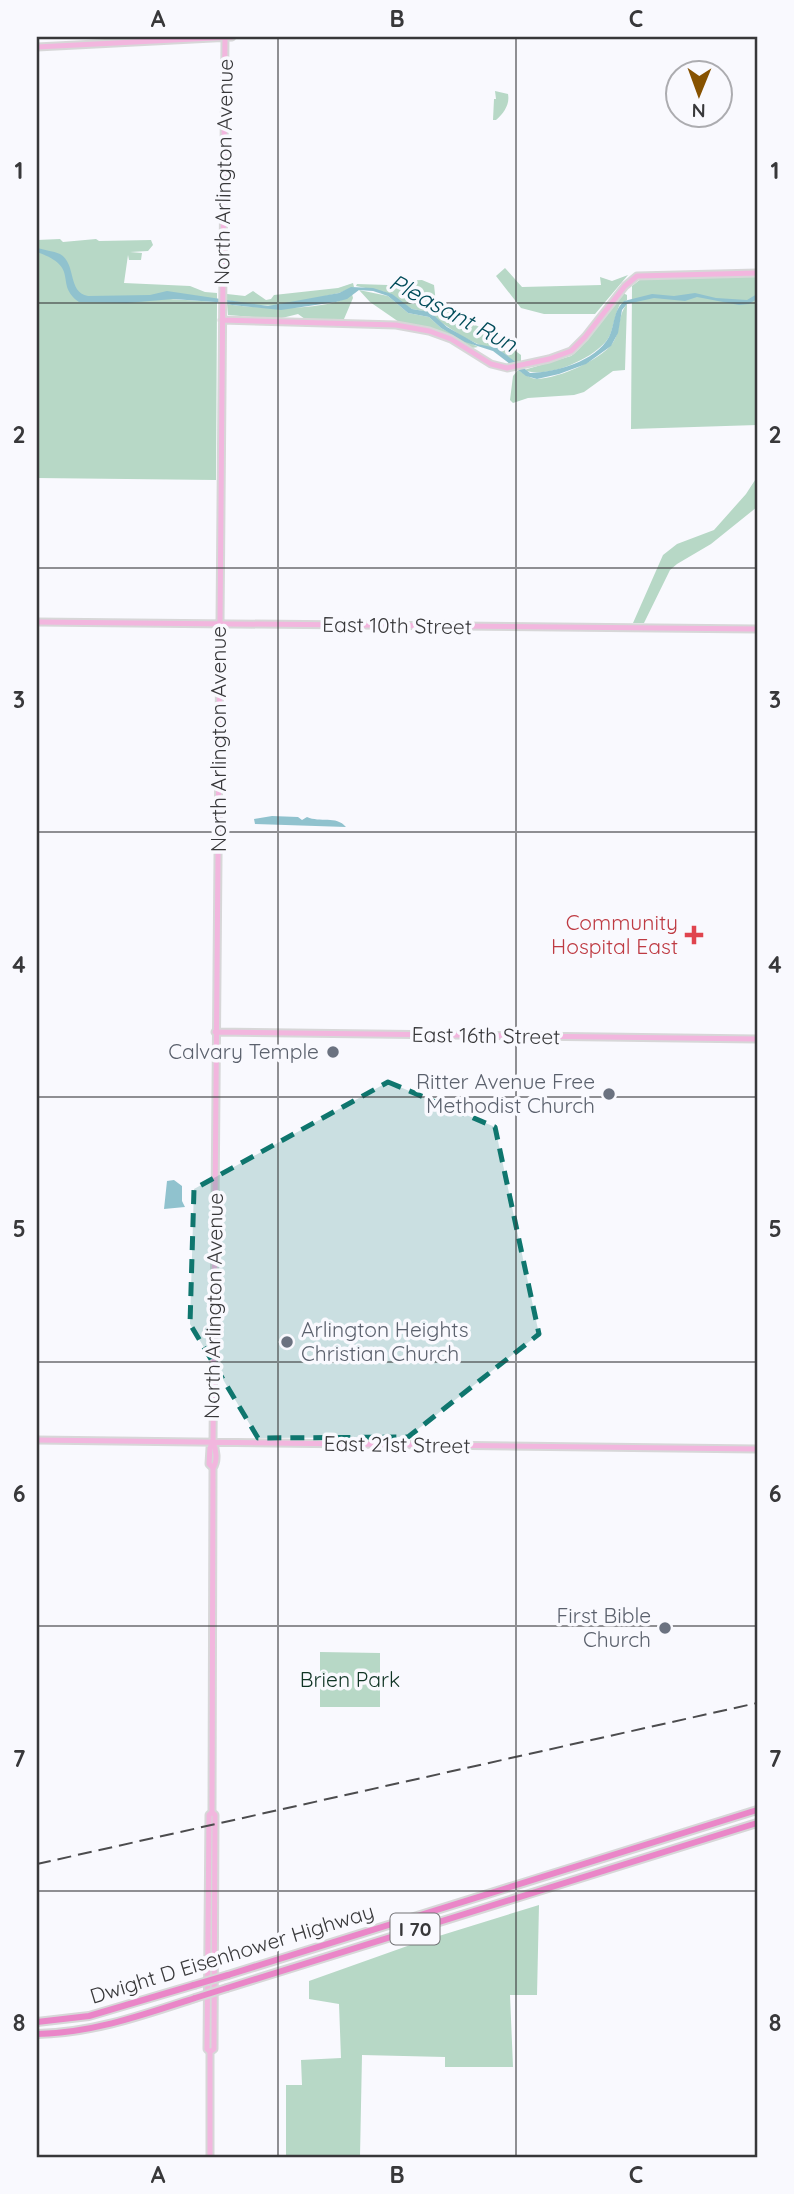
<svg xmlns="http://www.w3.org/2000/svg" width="794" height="2194" font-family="Quicksand,sans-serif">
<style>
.green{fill:#b7d8c6}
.water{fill:#90c2ce}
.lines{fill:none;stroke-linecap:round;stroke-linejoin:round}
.major-casing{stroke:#d7d7d8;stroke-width:9}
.highway-casing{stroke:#d7d7d8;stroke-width:10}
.major{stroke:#f2b6de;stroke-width:5}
.highway{stroke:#ea86c8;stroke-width:6}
.rail{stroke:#4c4c4e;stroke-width:2;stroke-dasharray:14 7;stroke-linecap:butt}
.highway-bridge-casing{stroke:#d7d7d8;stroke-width:10;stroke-linecap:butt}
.highway-bridge{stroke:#ea86c8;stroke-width:6}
.marked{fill:#0f766e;fill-opacity:0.2;stroke:#0f766e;stroke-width:5;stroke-dasharray:14 9;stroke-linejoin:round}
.grid{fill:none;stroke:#38383a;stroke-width:2;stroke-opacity:0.55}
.health-dot{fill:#e0444e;stroke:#f9f9fe;stroke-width:2.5}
.worship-dot{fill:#6b7280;stroke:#f9f9fe;stroke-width:2.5}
.labels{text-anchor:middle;stroke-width:7;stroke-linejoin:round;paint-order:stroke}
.shield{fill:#f9f9fe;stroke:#727275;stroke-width:2}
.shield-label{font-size:19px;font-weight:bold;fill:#38383a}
.street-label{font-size:21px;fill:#38383a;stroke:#f9f9fe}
.health-label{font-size:21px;fill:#be3a42;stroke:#f9f9fe;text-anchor:end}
.worship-label{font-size:21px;fill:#5b616d;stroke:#f9f9fe;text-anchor:end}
.park-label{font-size:21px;fill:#0f3424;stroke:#f9f9fe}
.water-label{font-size:23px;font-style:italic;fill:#004b59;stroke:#f9f9fe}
.neatline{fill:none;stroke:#38383a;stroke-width:2.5}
.grid-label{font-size:23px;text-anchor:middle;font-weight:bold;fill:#38383a}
</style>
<rect width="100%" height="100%" fill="#f9f9fe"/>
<path class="green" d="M495 91 508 94C510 104 504 113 496 120H493L494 99H496Z
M60 239 63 242 96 239 99 241 151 240 153 245 148 251 130 252 142 253 141 260H129L128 255 124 283 190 286 205 292 217 293V299H170L217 302 216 480 37 478V240Z
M505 268 522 287 601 285 600 277 612 281 628 275 595 314H544L521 308 496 276Z
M757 276V425L631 429 632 286 642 278Z
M422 280 434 285 436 303 447 308 457 317 507 339 513 349 521 355V361L516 363 497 348 482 346 463 337 442 323 429 312 412 309 385 292 356 286 357 284 388 285 397 281Z
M353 283 354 287 339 293 281 306 251 305 227 300V294L245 296 253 291 266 300 271 299 274 295 338 288Z
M359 290 388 296 408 313 429 317 441 328 478 347 472 348 455 338 433 329 399 322 370 302Z
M623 293 627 295V300L620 304C615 314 614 325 610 335 600 357 546 380 524 370L571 356 579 349Z
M352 294 353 298 344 319H305L298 314 278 319 228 315 227 304C253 309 333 312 352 294Z
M627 304 625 370 613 371 584 392 574 395 528 398 513 403 510 400 513 376 518 370C524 374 531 379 538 379 559 378 600 360 612 344 621 332 617 316 627 304Z
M757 477V507L711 544 677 564 670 570 644 623H633L663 555 677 544 714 530 746 494Z
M320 1652 380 1653V1707H320Z
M539 1905 537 1995H510L513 2067H445V2057L362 2055 360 2156 286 2155V2085H302L301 2060 341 2058 339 2004 309 1999V1981L413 1944Z"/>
<path class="water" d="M37 248C44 250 53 251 60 254 77 264 67 292 88 296L150 295 167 291 268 306 339 293 351 287 373 288 392 294 412 309 430 312 447 327 477 344 497 348 530 373C556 372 595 362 609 337 615 325 613 311 624 301L652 294 674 296 695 293 716 298 747 300 757 294V299L749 304 739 305 697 297 685 301 654 298 627 304 622 310 618 333 611 346 586 364 559 374 537 379 526 376 493 351 465 342 441 328 429 317 408 313 388 296 373 291 359 290 347 299 336 302 281 310 232 305 215 302 173 299 127 303 79 302C53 283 82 268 37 252Z
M272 816 298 817 302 820 307 817C320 823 336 815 346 827L255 824 254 819Z
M174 1180 182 1186V1201L185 1207 164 1209 167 1181Z"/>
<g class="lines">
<defs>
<path id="major" d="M37 47 232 37
M222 320 396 325 429 331 451 339 491 364 507 368 549 359 571 351 585 337 625 286 637 276 757 273
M37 622 757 629
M215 1032 757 1039
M37 1440 757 1449
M213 1468 209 1464 210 1448 213 1442
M210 2052 214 2049 215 1815 212 1812 213 1468C218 1461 216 1449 213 1442L225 37
M210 2157V2052L207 2049 209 1815 212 1812"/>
<path id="highway" d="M228 1975 757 1810
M227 1988 757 1823
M37 2022 89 2016 194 1985
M37 2034C92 2033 143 2015 195 1998"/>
</defs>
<use href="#major" class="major-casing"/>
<use href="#highway" class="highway-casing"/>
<use href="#major" class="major"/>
<use href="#highway" class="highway"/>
<path class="rail" d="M37 1864 757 1703"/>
<defs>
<path id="highway-bridge" d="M194 1985 228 1975
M195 1998 227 1988"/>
</defs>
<use href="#highway-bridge" class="highway-bridge-casing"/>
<use href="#highway-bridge" class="highway-bridge"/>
</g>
<path class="marked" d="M388 1082 495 1127 539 1334 408 1437 258 1438 190 1324 194 1189Z"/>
<path class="grid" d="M278 37V2157M516 37V2157M37 303H757M37 568H757M37 832H757M37 1097H757M37 1362H757M37 1626H757M37 1891H757"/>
<path class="health-dot" d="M690.5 924.5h7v7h7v7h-7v7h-7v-7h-7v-7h7z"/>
<g class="worship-dot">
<circle cx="333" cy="1052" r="7"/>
<circle cx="609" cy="1094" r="7"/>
<circle cx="287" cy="1342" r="7"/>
<circle cx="665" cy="1628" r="7"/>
</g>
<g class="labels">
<rect class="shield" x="390.5" y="1913.5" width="49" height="31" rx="5"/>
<g class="shield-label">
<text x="415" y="1936">I 70</text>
</g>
<g class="street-label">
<text transform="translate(224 172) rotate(-89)" y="7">North Arlington Avenue</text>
<text transform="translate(397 626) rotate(1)" y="7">East 10th Street</text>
<text transform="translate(219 739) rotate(-90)" y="7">North Arlington Avenue</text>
<text transform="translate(486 1036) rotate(1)" y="7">East 16th Street</text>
<text transform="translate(214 1306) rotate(-89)" y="7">North Arlington Avenue</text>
<text transform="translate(397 1445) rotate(1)" y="7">East 21st Street</text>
<text transform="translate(232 1954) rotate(-17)" y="7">Dwight D Eisenhower Highway</text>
</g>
<g class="health-label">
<text x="678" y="930">Community<tspan x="678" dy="24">Hospital East</tspan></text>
</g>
<g class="worship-label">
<text x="319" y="1059">Calvary Temple</text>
<text x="595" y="1089">Ritter Avenue Free<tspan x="595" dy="24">Methodist Church</tspan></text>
<text x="301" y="1337" text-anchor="start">Arlington Heights<tspan x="301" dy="24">Christian Church</tspan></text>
<text x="651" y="1623">First Bible<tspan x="651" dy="24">Church</tspan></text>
</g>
<g class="park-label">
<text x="350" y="1687">Brien Park</text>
</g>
<g class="water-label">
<text transform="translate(453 313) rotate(28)" y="8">Pleasant Run</text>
</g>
</g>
<rect width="794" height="2194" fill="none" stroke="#f9f9fe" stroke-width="77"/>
<g transform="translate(699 94) rotate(181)"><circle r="33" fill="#f9f9fe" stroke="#acacb0" stroke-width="2"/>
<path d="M0-5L12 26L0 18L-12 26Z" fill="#875200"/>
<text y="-10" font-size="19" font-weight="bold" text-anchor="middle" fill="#38383a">N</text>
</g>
<rect x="38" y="38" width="718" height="2118" class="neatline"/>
<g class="grid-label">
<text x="158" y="27">A</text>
<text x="397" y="27">B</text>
<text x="636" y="27">C</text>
<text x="19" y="179">1</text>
<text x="775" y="179">1</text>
<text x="19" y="443">2</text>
<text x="775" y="443">2</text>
<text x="19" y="708">3</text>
<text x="775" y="708">3</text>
<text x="19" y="973">4</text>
<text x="775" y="973">4</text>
<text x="19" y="1237">5</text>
<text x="775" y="1237">5</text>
<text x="19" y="1502">6</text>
<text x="775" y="1502">6</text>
<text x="19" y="1767">7</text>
<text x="775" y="1767">7</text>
<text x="19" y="2031">8</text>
<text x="775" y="2031">8</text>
<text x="158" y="2183">A</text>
<text x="397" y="2183">B</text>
<text x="636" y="2183">C</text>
</g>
</svg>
